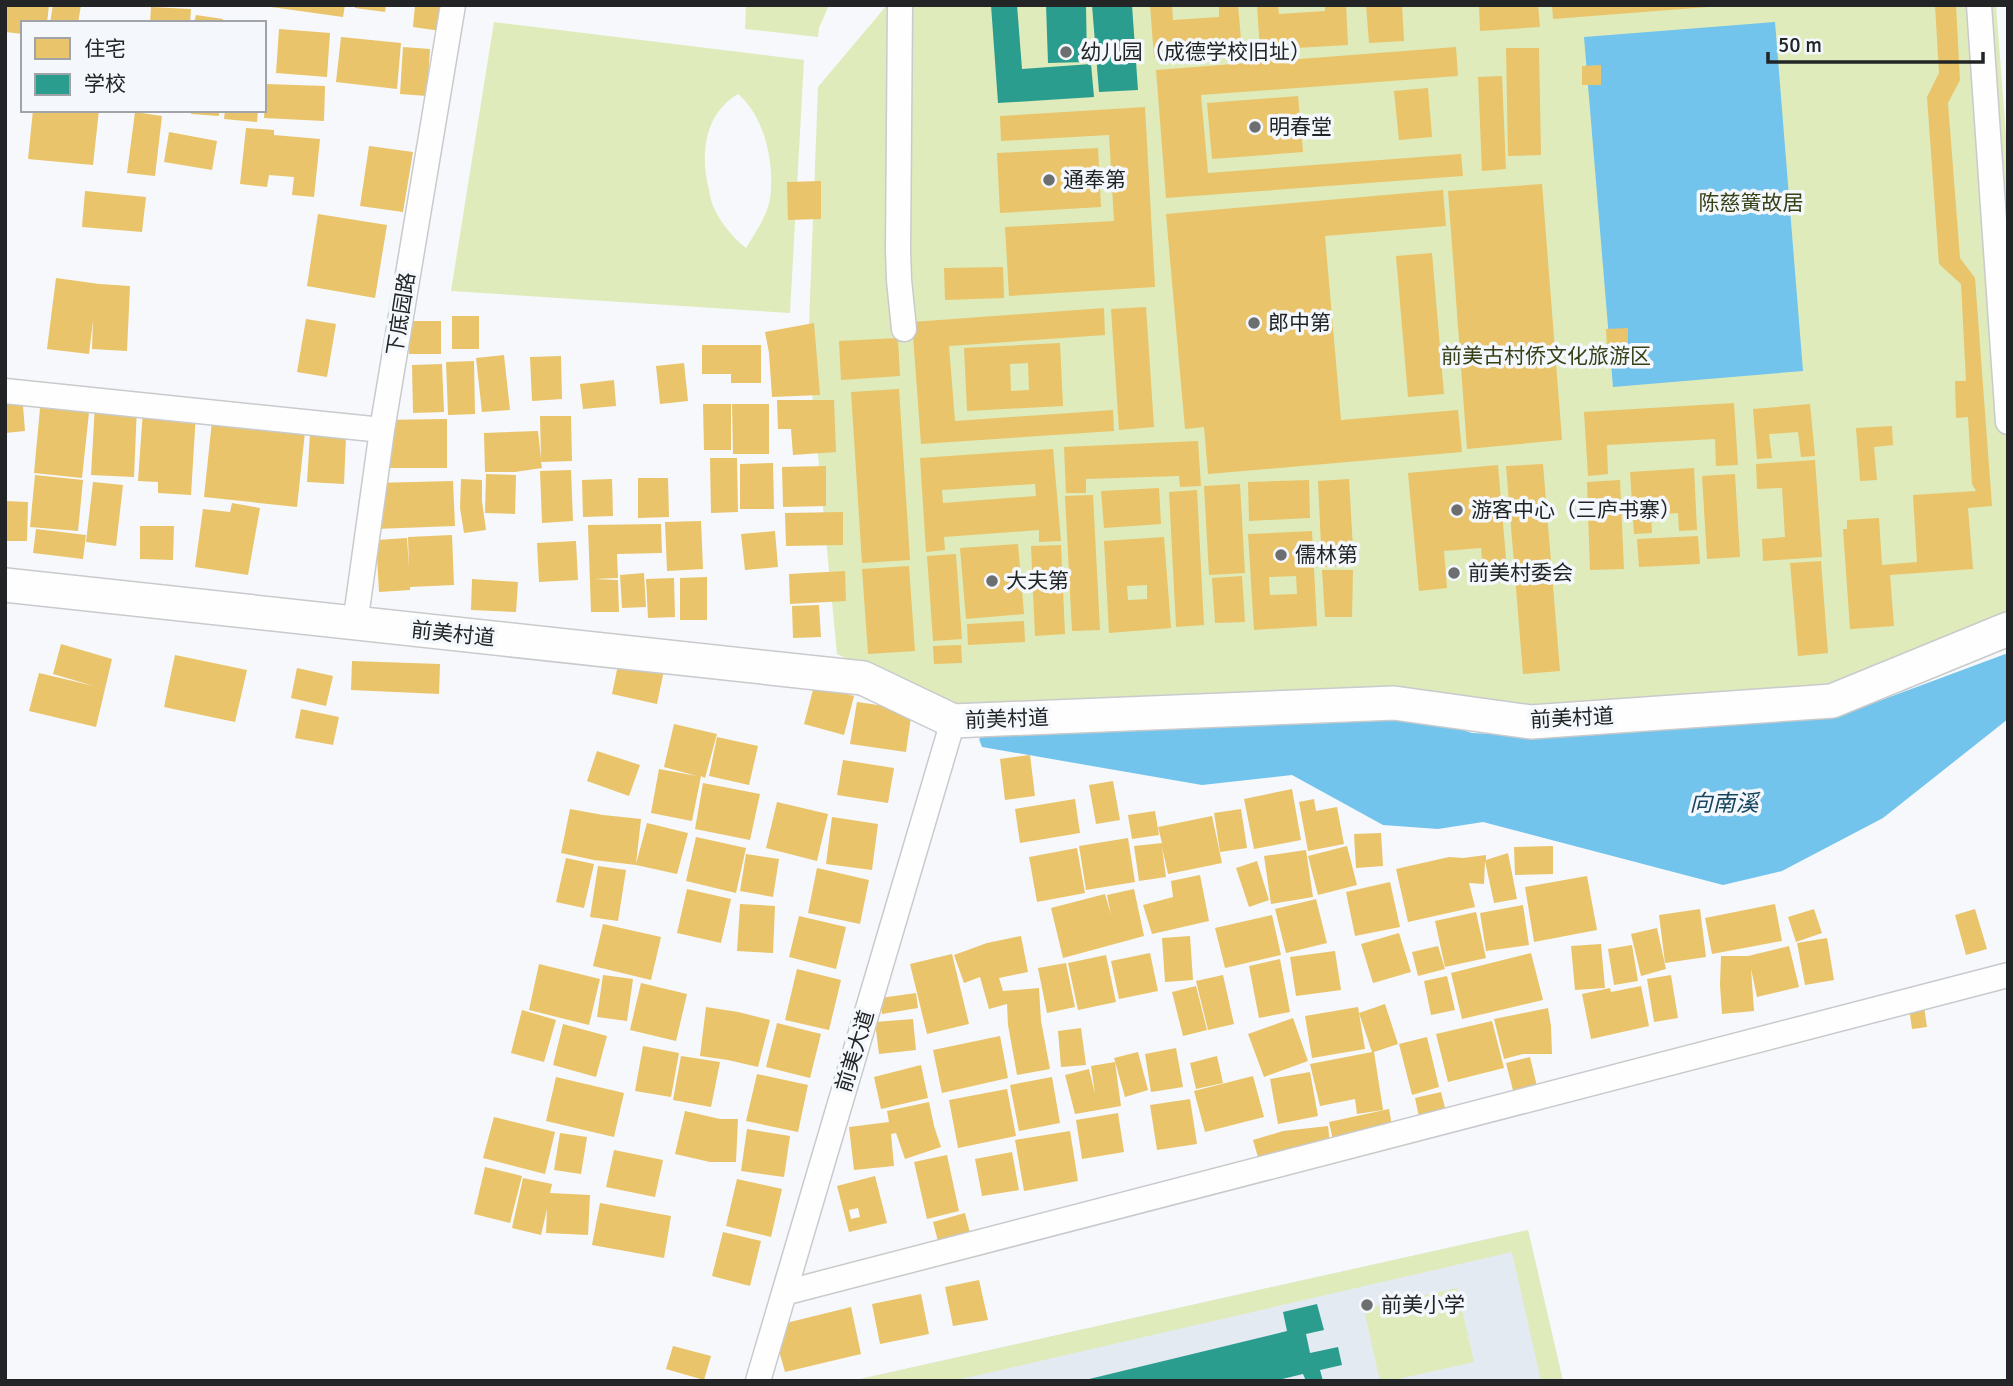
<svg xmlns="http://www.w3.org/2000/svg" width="2013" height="1386" font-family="Signika,'Noto Sans SC',sans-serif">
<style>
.built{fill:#e4eaf1}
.green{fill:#dfebbb;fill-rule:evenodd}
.water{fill:#73c4ec}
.homes{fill:#e9c46a;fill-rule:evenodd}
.schools{fill:#2a9d8f}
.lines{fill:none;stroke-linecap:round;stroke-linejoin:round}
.street-casing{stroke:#c8cacc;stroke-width:27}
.secondary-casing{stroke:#c8cacc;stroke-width:36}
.street{stroke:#fefefe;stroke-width:24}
.secondary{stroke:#fefefe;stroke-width:33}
.poi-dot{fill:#6c6e70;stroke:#f4f8fd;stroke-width:2.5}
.labels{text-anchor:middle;stroke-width:7;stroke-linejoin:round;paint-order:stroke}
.poi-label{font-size:21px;fill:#222425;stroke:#f4f8fd;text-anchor:start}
.park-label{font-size:21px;fill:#374016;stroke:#f4f8fd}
.street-label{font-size:21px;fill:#222425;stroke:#f4f8fd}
.water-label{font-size:23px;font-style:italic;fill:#17455d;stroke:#f4f8fd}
</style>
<rect width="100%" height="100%" fill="#f6f8fb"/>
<path class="built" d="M1528 1230 1563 1381H851Z"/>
<path class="green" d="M746 5H829L819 28 818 37 745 29Z
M887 5H1996L2008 161V610L1960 638 1817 693 1535 707 956 711 837 654 808 351 818 87Z
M494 22 804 60 790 313 451 291ZM738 94C765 117 775 164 770 199 767 216 755 233 746 248 733 238 720 222 713 206 711 201 710 195 709 190 700 155 704 114 738 94Z
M1528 1230 1563 1381H1541L1512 1252 953 1381H851Z
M1457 1288 1474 1362 1389 1381H1380L1364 1309Z"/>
<path class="water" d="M1775 22 1803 371 1613 387 1584 37Z
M2008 653V719L1883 818 1782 871 1723 885 1483 822 1438 829 1383 825 1292 775 1202 785 982 747 979 739 988 732 1410 713 1472 733 1544 736 1836 717Z"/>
<path class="homes" d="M5 5H49L47 23H23V34L5 32Z
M53 5H81L78 23H50Z
M271 5H345L343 17 271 7Z
M355 5H386L385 12 355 8Z
M415 5H444L441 31 413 27Z
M1150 5H1172L1173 20 1219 17V5H1238L1242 51 1154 57Z
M1257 5H1278L1279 14 1325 11V5H1346L1348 45 1260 50Z
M1366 5H1402L1404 41 1369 43Z
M1479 5H1538L1540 27 1480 31Z
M1552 5H1708V7L1553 19Z
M1935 5H1956L1960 80 1948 103 1960 258 1975 278 1992 506 1968 508 1973 569 1890 575 1894 626 1852 629H1850L1843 529H1847V520L1879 518 1882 565 1917 562 1913 495 1976 491 1972 484 1968 417 1956 418 1955 381H1966L1961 284 1939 264 1927 97 1939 73Z
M151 7 191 9 190 23H150Z
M196 15 223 19 222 23H194Z
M279 29 330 33 327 77 276 73Z
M341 37 401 43 397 89 336 82Z
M403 47 430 49 427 96 400 94Z
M1456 47 1458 76 1201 95 1208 173 1461 154 1463 176 1166 198 1156 70Z
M1506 48H1539L1541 155 1508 156Z
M1601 65V85H1582V66Z
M1502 76 1506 169 1482 171 1478 77Z
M266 84 325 86 324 121 264 118Z
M1428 88 1432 137 1399 140 1394 91Z
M1298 96 1303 152 1212 159 1207 103Z
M1145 107 1155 287 1009 296 1005 227 1114 221 1109 135 1001 141 1000 116Z
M33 110H99L93 165 28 159Z
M192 110H219V116L191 114Z
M225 110H258L257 122 224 119Z
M135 112 162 116 155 176 127 173Z
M246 128 274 130V135L320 139 314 197 292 195 294 177 269 175 267 187 240 184Z
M169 132 217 141 212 170 164 162Z
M369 146 413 152 403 212 360 206Z
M1098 148 1101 207 1000 213 997 153Z
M821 181V219L788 220 787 182Z
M1542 184 1562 440 1467 449 1448 191Z
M1443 190 1446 226 1325 236 1341 420 1458 410 1462 452 1208 474 1204 427 1185 429 1166 214Z
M85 191 146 197 142 232 82 227Z
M318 214 387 225 375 298 307 286Z
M1432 253 1444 394 1408 397 1396 256Z
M1003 267 1004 298 945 300 944 268Z
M56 278 99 284 130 286 127 351 92 349 93 320 89 354 47 349Z
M1146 307 1154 427 1119 430 1111 309Z
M1104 308 1105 335 949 346 955 421 1113 410 1114 431 921 444 912 322Z
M452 316H479V349H452Z
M306 319 336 324 327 377 297 372Z
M410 321H441V354H409Z
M814 323 820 395 772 397 769 353 765 332Z
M1628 328V347H1607L1606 329Z
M898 338 900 376 841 380 839 341Z
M1060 343 1063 406 967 411 964 348ZM1028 363 1029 390 1011 391 1010 364Z
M702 345H761V383H731V374H702Z
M504 355 510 410 482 412 476 358Z
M561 356 562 399 532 401 530 357Z
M474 361 475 414 448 415 446 362Z
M684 363 688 401 660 404 656 366Z
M442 364 444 412 413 413 412 365Z
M614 380 616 406 583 409 580 384Z
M899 389 910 560 862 563 851 392Z
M22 393 25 431 5 433V394Z
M41 398 90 403 82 478 34 473Z
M777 400H834L836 452 793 455 791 429H778Z
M1734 403 1738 465 1716 466 1715 439 1607 445 1608 474 1588 476 1584 412Z
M95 404 137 406 134 477 91 475Z
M703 404H731V450H704Z
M732 404H769V454H733Z
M1810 404 1815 456 1801 457 1798 432 1769 434 1772 458 1757 459 1753 409Z
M143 410 196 413 191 495 158 493V482L138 481Z
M540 416H571L572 461 541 462 542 468 515 472H485L484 433 538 431 541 459Z
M447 419V468H379V420Z
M212 421 305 432 297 507 204 497Z
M1892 426 1893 445 1874 447 1877 480 1860 481 1856 428Z
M310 434 346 436 344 484 307 482Z
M1198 441 1201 486 1180 487 1179 476 1086 479V493H1066L1064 447Z
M1053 449 1061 541 1039 542V530L944 537 945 550 926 552 920 458ZM1035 484 1036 496 943 503 942 490Z
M710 458H737L738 512 711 513Z
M1815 460 1822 557 1763 561 1762 539 1785 537 1782 488 1757 489 1756 464Z
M773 463 774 509H740V464Z
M1543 464 1560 671 1523 674 1506 466Z
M1498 465 1508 582 1484 584 1481 548 1444 551 1447 588 1419 591 1408 473Z
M826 466V506L783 507 782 467Z
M1694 468 1697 530 1679 531 1678 513 1651 515 1652 533 1634 534 1630 472Z
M571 470 573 521 542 523 540 471Z
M486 474 516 475 515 514 485 513Z
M1735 474 1740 557 1707 559 1702 476Z
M35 475 83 480 78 531 30 527Z
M638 478H668L669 517 638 518Z
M461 479 482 480V501L486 530 464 533 460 508Z
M612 479 613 516 583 517 582 480Z
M1349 479 1354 566 1322 567 1318 481Z
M1309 480 1310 518 1249 521 1248 482Z
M1620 480 1624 569 1590 570 1587 482Z
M453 481 455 526 375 529 373 483Z
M93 482 123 485 116 546 86 542Z
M1240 484 1245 573 1209 575 1204 486Z
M1159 488 1161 524 1104 528 1101 491Z
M1197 490 1204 625 1176 627 1169 492Z
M1093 495 1100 630 1072 631 1065 496Z
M5 501 28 502 27 541H5Z
M232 503 260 508 248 575 195 567 203 509 230 512Z
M843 512V545L786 546 785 513Z
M701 521 703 569 667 571 665 522Z
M661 524 662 553 617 554 618 578 594 579 618 580 619 612H591L588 525Z
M140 526H174L173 560 140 559Z
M36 529 86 535 83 559 33 553Z
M775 531 778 567 745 570 741 534Z
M1312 531 1317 626 1254 630 1248 534ZM1296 576 1297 594 1270 595 1269 577Z
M452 535 454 585 410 587V590L379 592 376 540 407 538 409 568 408 537Z
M1698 536 1700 564 1639 567 1637 539Z
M1164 537 1171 628 1109 633 1104 541ZM1147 585V599L1128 600 1127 586Z
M576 541 578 580 539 582 537 543Z
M1018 544 1024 614 966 619 960 548Z
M1061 545 1065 634 1035 636 1031 546Z
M956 554 962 639 933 641 927 556Z
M1821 561 1828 653 1798 656 1790 563Z
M909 566 915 651 868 654 862 569Z
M1322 570H1353L1352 617H1325Z
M845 571 846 601 790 604 789 574Z
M644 573 646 607 622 608 620 575Z
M1242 576 1245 622 1215 623 1212 578Z
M707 577V620H680V578Z
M674 578 675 617 648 618 646 579Z
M472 579 518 582 516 612 471 610Z
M819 605 821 637 793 638 792 606Z
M1024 621 1025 642 968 645 967 624Z
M61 644 112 659 96 727 29 711 39 673 94 686 53 674Z
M961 645 962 663 934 664 933 646Z
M175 655 247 670 235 722 164 707Z
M619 660 664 670 657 704 612 694Z
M352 661 440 664 439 694 351 690Z
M297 668 333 676 326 706 291 698Z
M814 686 854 696 844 735 804 724Z
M857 702 912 710 906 752 850 744Z
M301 709 339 717 333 745 295 738Z
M674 724 717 734 705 778 701 776 692 821 651 813 659 769 697 776 664 767Z
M717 737 758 746 749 785 709 776Z
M597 751 640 765 629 796 587 781Z
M1030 755 1035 796 1005 800 1000 759Z
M843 760 894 768 888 803 837 795Z
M1113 781 1120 820 1096 824 1089 785Z
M703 783 760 794 750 840 695 829Z
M1292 789 1301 840 1254 849 1244 799Z
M1075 799 1080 833 1020 843 1015 809Z
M1314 799 1316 811 1337 807 1344 844 1308 851 1299 802Z
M777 802 828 814 817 861 766 848Z
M570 809 603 815 641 819 636 864 647 823 688 833 677 874 636 865 594 860 561 853Z
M1241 809 1247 848 1220 852 1214 813Z
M1155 811 1159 835 1132 839 1128 815Z
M1212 816 1222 863 1168 874 1162 847 1166 877 1139 881 1134 846 1162 843 1158 827Z
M832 817 878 824 872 870 826 864Z
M1381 833 1383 866 1356 868 1354 834Z
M696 837 746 848 736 893 686 881Z
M1128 838 1135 882 1086 890 1079 846Z
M1347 846 1357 885 1318 895 1308 856Z
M1553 846V874L1515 875 1514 847Z
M1077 848 1085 893 1037 902 1029 857Z
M1306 850 1313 897 1271 904 1264 856Z
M1508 853 1517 899 1494 903 1485 861 1484 884 1469 883 1475 907 1408 922 1396 869 1449 857 1463 858 1486 855V860Z
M746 854 779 859 773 897 740 891Z
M566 858 594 864 584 908 556 902Z
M1257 861 1269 900 1249 907 1236 868Z
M598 866 626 870 618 921 590 917Z
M817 868 869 880 860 924 808 913Z
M1200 875 1209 921 1152 934 1143 905 1173 897 1171 881Z
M1587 876 1597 930 1534 942 1525 887Z
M1390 882 1400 927 1355 936 1346 892Z
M687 889 731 899 721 943 677 933Z
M1134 889 1144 936 1063 958 1051 908 1105 894 1111 915 1107 895Z
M1316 899 1327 943 1286 953 1275 909Z
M740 904 775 906 773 953 737 951Z
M1775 904 1782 941 1712 954 1705 918Z
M1523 905 1529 945 1486 951 1480 913Z
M1700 909 1706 957 1665 963 1659 915Z
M1814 909 1822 933 1796 942 1788 917Z
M1975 909 1987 949 1966 955 1955 915Z
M1476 912 1486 958 1445 967 1435 921Z
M1272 915 1281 955 1225 968 1215 928Z
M799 916 846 927 836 969 789 957Z
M603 924 661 937 651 980 593 966Z
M1657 928 1666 969 1641 976 1631 934Z
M1399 933 1411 972 1373 983 1361 944Z
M1021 936 1028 972 999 978 1003 991 1039 988 1041 1021 1050 1069 1017 1075 1008 1025 1007 1004 989 1009 980 977 964 983 954 955 987 943Z
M1190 936 1193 980 1165 982 1162 938Z
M1827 938 1834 980 1805 985 1797 943Z
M1601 944 1605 988 1575 990 1571 946Z
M1632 945 1638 981 1614 985 1608 949Z
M1438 946 1445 969 1418 976 1412 952Z
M1789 946 1799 987 1757 997 1751 969 1754 1011 1722 1014 1720 985 1721 956H1748Z
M1335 951 1341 990 1296 996 1290 957Z
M1150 953 1158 991 1119 999 1111 961Z
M1531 953 1543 1000 1462 1019 1451 973Z
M952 954 969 1024 927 1034 910 964Z
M1106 955 1116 1002 1078 1010 1068 963Z
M1280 959 1290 1012 1259 1018 1249 966Z
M1066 963 1075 1007 1047 1013 1038 968Z
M539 964 600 979 589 1025 529 1010Z
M797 969 841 980 829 1030 785 1020Z
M603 975 633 979 627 1021 597 1017Z
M1223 975 1234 1024 1208 1030 1196 981Z
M1671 975 1678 1018 1654 1022 1647 979Z
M1447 976 1455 1010 1431 1015 1424 981Z
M641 983 687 994 676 1041 630 1030Z
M1196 986 1207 1030 1183 1036 1172 992Z
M1641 986 1649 1026 1591 1039 1582 994 1610 988 1611 992Z
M916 993 918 1008 882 1014 880 998Z
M1385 1004 1398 1044 1374 1052 1383 1110 1357 1114 1355 1099 1320 1106 1310 1064 1372 1052 1359 1013Z
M1924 1006 1927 1027 1912 1029 1909 1008Z
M706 1007 738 1012 770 1020 758 1067 728 1060 700 1056Z
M1358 1007 1365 1049 1312 1058 1305 1016Z
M1548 1008 1551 1026 1552 1054H1523L1504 1059 1494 1019Z
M522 1010 556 1020 544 1062 511 1053Z
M1293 1018 1308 1061 1264 1077 1248 1034Z
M913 1019 916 1050 879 1054 875 1022Z
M1492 1021 1504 1068 1448 1082 1436 1034Z
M777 1023 821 1034 810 1078 766 1067Z
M563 1024 607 1036 596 1077 553 1065Z
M1081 1028 1086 1065 1061 1067 1058 1031Z
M1000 1036 1008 1078 942 1093 933 1050Z
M1427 1037 1439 1087 1412 1095 1399 1044Z
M643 1046 679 1053 671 1097 635 1091Z
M1176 1048 1183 1087 1151 1092 1145 1054Z
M1138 1052 1148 1090 1125 1097 1114 1058Z
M681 1056 720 1062 711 1107 673 1100Z
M1217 1056 1223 1083 1196 1089 1190 1063Z
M1530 1057 1539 1095 1516 1102 1506 1063Z
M1115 1062 1121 1106 1075 1114 1065 1075 1089 1069 1095 1094 1091 1066Z
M921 1065 928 1098 881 1109 874 1077Z
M1310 1072 1318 1116 1278 1124 1270 1079Z
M757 1074 808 1085 798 1132 746 1121Z
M1253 1076 1264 1117 1205 1132 1194 1091Z
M556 1077 624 1093 614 1137 546 1121Z
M1052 1077 1060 1123 1019 1131 1010 1085Z
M1007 1089 1016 1136 958 1148 949 1100Z
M1441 1092 1447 1116 1420 1122 1415 1098Z
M1190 1099 1197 1144 1157 1150 1150 1105Z
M929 1102 934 1126 941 1147 905 1159 896 1133 891 1134 894 1166 854 1170 849 1127 889 1122 887 1111Z
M1389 1109 1393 1132 1334 1145 1329 1122Z
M685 1111 720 1119H738L736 1162H710L675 1154Z
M1118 1113 1124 1152 1082 1159 1076 1120Z
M494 1117 555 1132 545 1174 483 1158Z
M1328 1126 1331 1151 1260 1164 1253 1140 1283 1131Z
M747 1129 790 1136 784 1177 741 1171Z
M1070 1131 1078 1181 1024 1191 1015 1140Z
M560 1133 587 1137 581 1174 554 1170Z
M614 1150 663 1160 655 1197 606 1187Z
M1012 1152 1019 1190 982 1196 975 1159Z
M947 1155 959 1211 927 1219 914 1162Z
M485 1167 522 1176 510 1223 474 1214Z
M875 1176 887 1223 849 1232 837 1186ZM858 1208 860 1217 851 1219 849 1210Z
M523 1178 552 1184 550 1193 590 1195 588 1235 546 1233 547 1209 541 1235 512 1228Z
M737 1179 782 1189 771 1237 726 1226Z
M600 1203 671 1216 664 1258 592 1245Z
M965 1213 971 1237 939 1245 933 1222Z
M723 1232 761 1241 750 1286 712 1276Z
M979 1280 988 1320 953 1326 945 1287Z
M921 1294 929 1334 880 1344 872 1304Z
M851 1307 861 1354 785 1372 776 1340 785 1338 782 1324Z
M673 1346 711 1356 704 1380 666 1369Z"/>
<path class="schools" d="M991 5H1017L1022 69 1091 64 1094 97 998 103Z
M1046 5H1086L1087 62 1048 63Z
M1092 5H1132L1138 90 1099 92Z
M1317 1304 1324 1330 1306 1334 1310 1353 1338 1347 1342 1365 1320 1370 1323 1381H1306L1303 1374 1274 1381H1081L1287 1331 1283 1312Z"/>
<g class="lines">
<defs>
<path id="street" d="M900 5 898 250 899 280 904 329
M1979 5 2008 422
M5 391 382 430
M355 624 382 430 453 5
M784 1293 2008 975
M758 1381 953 721"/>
<path id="secondary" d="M5 585 863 678 953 721 1394 703 1531 722 1832 701 2008 629"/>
</defs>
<use href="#street" class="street-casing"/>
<use href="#secondary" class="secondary-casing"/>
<use href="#street" class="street"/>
<use href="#secondary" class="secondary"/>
</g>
<g class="poi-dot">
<circle cx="1066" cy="52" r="7"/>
<circle cx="1255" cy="127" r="7"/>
<circle cx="1049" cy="180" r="7"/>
<circle cx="1254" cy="323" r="7"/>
<circle cx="1457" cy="510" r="7"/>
<circle cx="1281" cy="555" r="7"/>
<circle cx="1454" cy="573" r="7"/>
<circle cx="992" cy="581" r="7"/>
<circle cx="1367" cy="1305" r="7"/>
</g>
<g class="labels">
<g class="poi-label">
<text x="1080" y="59">幼儿园（成德学校旧址）</text>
<text x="1269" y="134">明春堂</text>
<text x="1063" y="187">通奉第</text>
<text x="1268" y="330">郎中第</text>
<text x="1471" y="517">游客中心（三庐书寨）</text>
<text x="1295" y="562">儒林第</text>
<text x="1468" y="580">前美村委会</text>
<text x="1006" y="588">大夫第</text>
<text x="1381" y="1312">前美小学</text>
</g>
<g class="park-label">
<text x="1751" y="210">陈慈簧故居</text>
<text x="1546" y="363">前美古村侨文化旅游区</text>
</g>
<g class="street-label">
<text transform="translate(401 314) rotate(-81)" y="7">下底园路</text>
<text transform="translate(453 634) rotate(6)" y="7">前美村道</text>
<text transform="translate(1572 718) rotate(-3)" y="7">前美村道</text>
<text transform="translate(1007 719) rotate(-2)" y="7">前美村道</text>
<text transform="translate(855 1051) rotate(-73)" y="7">前美大道</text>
</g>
<g class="water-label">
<text x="1724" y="811">向南溪</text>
</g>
</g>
<rect width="2013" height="1386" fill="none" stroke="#222425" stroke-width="14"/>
<rect x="21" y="21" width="245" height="91" fill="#f4f8fd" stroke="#a0a3a7" stroke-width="2"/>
<rect x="35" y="38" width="35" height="21" fill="#e9c46a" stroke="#a0a3a7" stroke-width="2"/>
<text x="84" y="56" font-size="21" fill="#222425">住宅</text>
<rect x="35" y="74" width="35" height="21" fill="#2a9d8f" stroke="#a0a3a7" stroke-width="2"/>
<text x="84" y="91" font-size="21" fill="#222425">学校</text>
<path d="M1768 52v10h215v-10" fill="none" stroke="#222425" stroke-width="3.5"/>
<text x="1778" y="52" font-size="21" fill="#222425" stroke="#f4f8fd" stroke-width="5" paint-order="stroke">50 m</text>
</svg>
